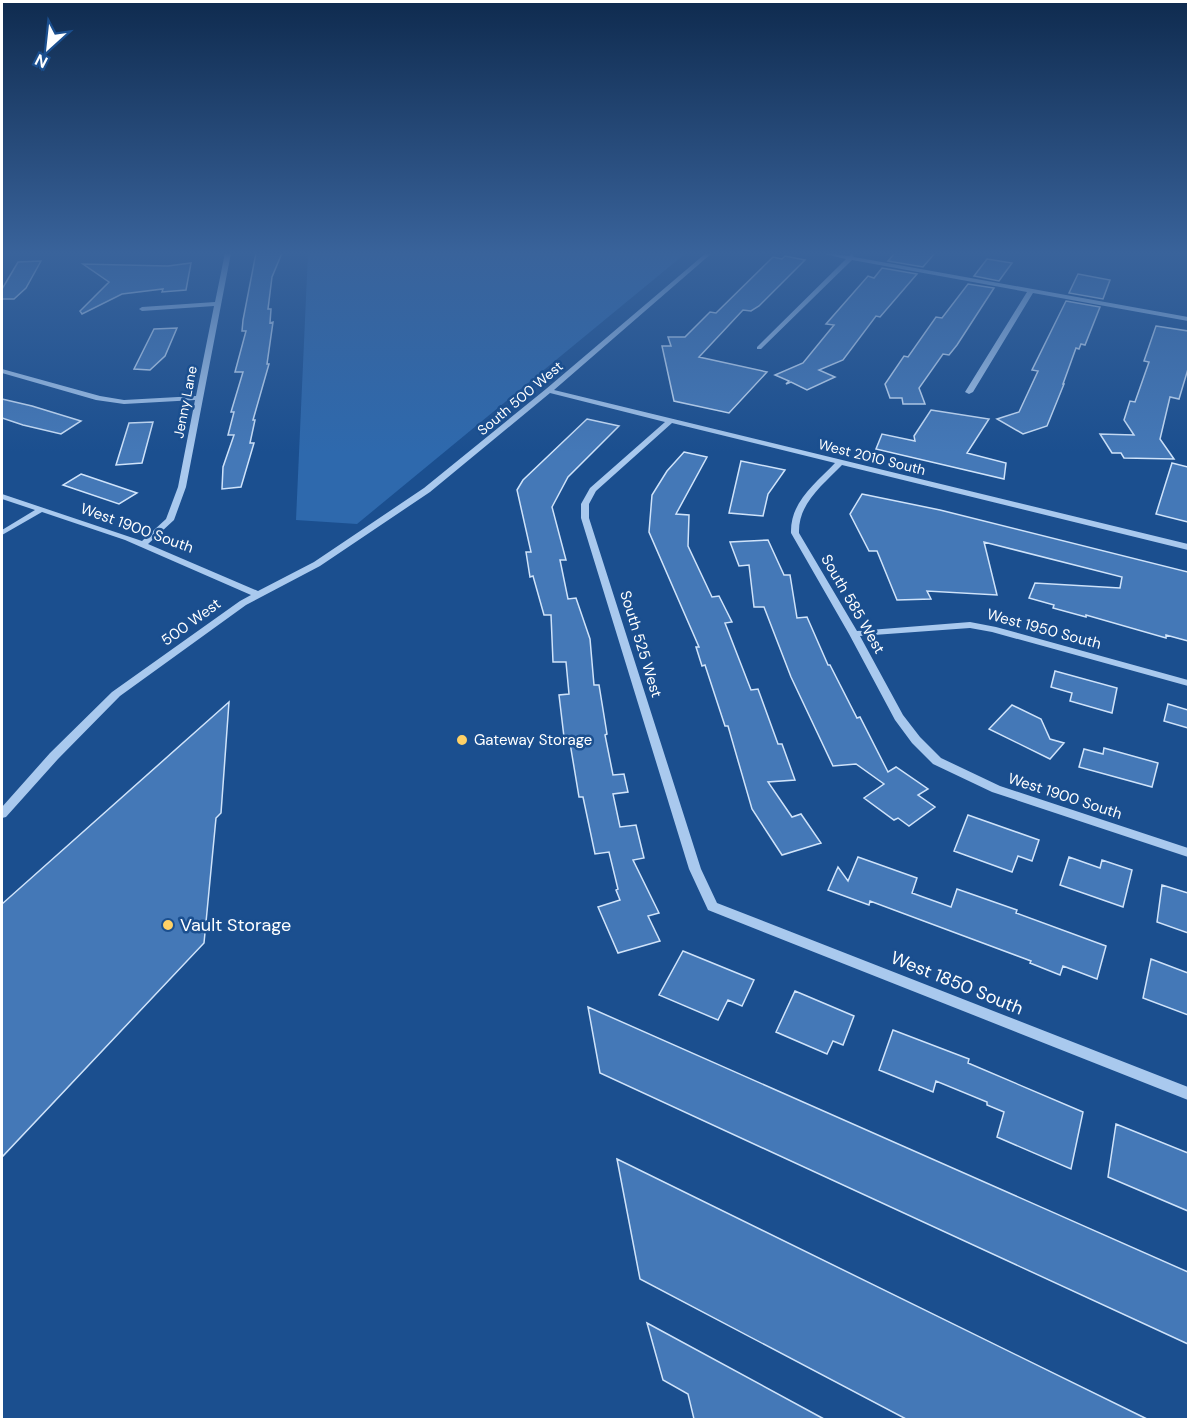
<svg xmlns="http://www.w3.org/2000/svg" width="1190" height="1421" font-family="'DM Sans',sans-serif">
<style>
.green{fill:#2e69ad}
.building{fill:#4478b7;stroke:#cfe3fa;stroke-width:1.5}
.lines{fill:none;stroke-linecap:round;stroke-linejoin:round}
.minor{fill:#a9c9ee;fill-rule:evenodd}
.poi-dot{fill:#ffd166;stroke:#1b4f8f;stroke-width:2}
.labels{text-anchor:middle;stroke-width:5;stroke-linejoin:round;paint-order:stroke}
.far-street-label{font-size:14px;fill:#fff;stroke:#1b4f8f}
.street-label{font-size:15px;fill:#fff;stroke:#1b4f8f}
.poi-label{font-size:15px;fill:#fff;stroke:#1b4f8f;text-anchor:start}
.near-poi-label{font-size:18px;fill:#fff;stroke:#1b4f8f;text-anchor:start}
.near-street-label{font-size:18px;fill:#fff;stroke:#1b4f8f}
</style>
<rect width="100%" height="100%" fill="#1b4f8f"/>
<path class="green" d="M308 253H686L357 524 296 520Z"/>
<path class="building" d="M256 253H282L272 277 268 309H271L270 323 273 322 267 364H269L253 420H255L250 443H254L241 487 222 489 223 467 234 435H228L234 412H231L243 372H235L246 331H242L243 320Z
M895 253H935L923 267 888 261Z
M785 256 805 260 759 306 751 311 743 310 699 357 767 372 729 413 674 401 662 346H671L668 337H685L710 312 716 313 773 257 782 259Z
M987 259 1012 263 999 281 974 276Z
M41 261 26 288 14 299H2V289L18 262Z
M191 263 186 290 162 292 163 289 122 294 82 314 80 311 109 282 83 264 168 266Z
M882 268 917 274 880 317 876 316 843 360 819 370 835 377 807 390 791 382 786 384 789 381 775 375 803 363 834 325 826 324 868 276 874 278Z
M1078 274 1110 280 1103 299 1069 293Z
M968 284 994 288 957 345 949 355 943 354 919 388 925 404H903L902 398H890L885 384 904 356 908 357 936 317 942 318Z
M1066 301 1100 307 1085 345 1081 344 1079 349 1076 348 1063 384H1064L1047 426 1023 434 997 419 1019 412 1038 371 1032 370Z
M1156 326 1188 331V369L1179 399 1170 397 1160 439 1174 459 1124 458 1121 453H1112L1100 434 1134 435 1124 420 1130 401 1135 402 1149 362 1144 361Z
M177 328 165 356 150 370 134 369 154 329Z
M2 399 32 406 81 421 61 434 23 425 2 418Z
M931 410 989 419 967 453 1006 463 1004 479 876 449 882 434 915 441 914 436Z
M587 419 619 426 568 477 552 507 566 560H560L568 599 576 598 590 639 594 685H599L607 734 605 735 613 775 624 774 628 792 613 794 620 827 636 825 644 858 633 860 659 913 648 916 660 941 618 953 598 907 620 900 616 890 618 889 609 852 595 854 583 797H579L569 737H564L559 695 569 694 566 662H553L551 615H544L533 576 530 577 526 552H531L517 490 523 480Z
M153 422 142 463 116 465 129 423Z
M684 452 707 457 676 514 689 515 688 546 712 597 719 596 732 622 725 623 751 690 758 689 778 744H782L795 780 768 782 792 817 801 814 821 843 782 855 752 809 728 726H725L705 665 702 666 696 647H699L649 532 652 495 667 471Z
M741 461 785 470 768 494 763 516 729 513Z
M1172 463 1188 467V522L1156 514Z
M81 474 137 493 119 504 63 485Z
M862 494 940 510 1188 572V641L1166 635V638L1086 615V617L1053 608 1054 605 1029 598 1035 583 1120 588 1122 577 984 542 997 595 927 591 931 599 897 600 877 551H869L850 514Z
M768 540 784 575H790L797 618 807 617 828 665H830L857 718 860 717 888 772 896 767 928 789 918 795 935 807 909 826 898 818 894 820 864 798 884 784 856 764 833 766 791 677 764 607H754L749 565 739 566 730 542Z
M1055 671 1117 688 1112 713 1070 701 1072 693 1051 687Z
M229 702 221 813 216 818 204 943 2 1157V904Z
M1168 704 1188 710V728L1164 721Z
M1012 705 1041 719 1050 739 1064 743 1050 759 989 729Z
M1104 748 1158 763 1152 787 1079 767 1084 749 1103 754Z
M968 815 1039 840 1032 861 1018 856 1012 872 954 851Z
M858 857 917 878 912 893 951 907 957 889 1017 910 1016 913 1106 946 1097 979 1063 966 1060 975 1030 963 1031 961 870 901 869 905 828 890 838 867 848 881Z
M1069 857 1100 868 1102 860 1132 870 1123 907 1060 885Z
M1162 885 1188 893V933L1157 922Z
M683 951 754 980 742 1006 728 1000 718 1020 659 995Z
M1151 959 1188 973V1015L1143 998Z
M795 991 854 1016 843 1045 833 1041 827 1054 776 1032Z
M588 1007 1188 1272V1344L600 1073Z
M893 1030 969 1059 968 1063 1083 1112 1071 1169 997 1137 1004 1112 987 1105V1102L936 1081 933 1092 879 1070Z
M1116 1124 1188 1153V1211L1108 1177Z
M617 1159 1147 1419H906L640 1279Z
M647 1323 824 1419H694L688 1394 663 1380Z"/>
<g class="lines">
<path class="minor" d="M225 253H231L186 487 174 520 148 544 258 591 314 562 424 488 546 389 706 253H712L554 390 1188 544V550L842 465C823 485 798 503 799 533L857 631 970 622 996 627 1188 680V686L992 632 970 628 860 636 903 715 920 737 941 758 1000 786 1188 848V857L992 792 933 764 912 743 895 720 849 634 791 533C790 502 815 484 835 463L672 423 596 491 589 504V518L701 869 717 903 1188 1087V1100L708 910 689 869 581 518V504L590 488 665 422 550 393 430 492 320 566 246 605 120 696 58 759 6 817 2 818V807L50 753 112 692 240 601 251 595 125 540 42 512 2 535V530L35 510 2 499V494L142 541 166 519 178 487 195 400 124 404 96 400 2 373V369L100 396 124 400 196 396 214 306 142 311 139 309 142 307 215 302Z
M821 253 849 256 852 254 854 257 1188 317V321L1033 293 973 392 969 394 965 392 1027 292 852 260 761 349H757V347L846 259Z"/>
</g>
<linearGradient id="sky" x2="0" y2="1"><stop stop-color="#0f2b4f"/><stop offset="0.56" stop-color="#39639b"/><stop offset="1" stop-color="#39639b" stop-opacity="0"/></linearGradient>
<rect width="1190" height="452" fill="url(#sky)"/>
<g class="poi-dot">
<circle cx="462" cy="740" r="6"/>
<circle cx="168" cy="925" r="6"/>
</g>
<g class="labels">
<g class="far-street-label">
<text transform="translate(520 398) rotate(-40)" y="5">South 500 West</text>
<text transform="translate(185 402) rotate(-79)" y="5">Jenny Lane</text>
<text transform="translate(872 457) rotate(14)" y="5">West 2010 South</text>
</g>
<g class="street-label">
<text transform="translate(137 528) rotate(20)" y="5">West 1900 South</text>
<text transform="translate(853 604) rotate(60)" y="5">South 585 West</text>
<text transform="translate(191 622) rotate(-36)" y="5">500 West</text>
<text transform="translate(1044 629) rotate(15)" y="5">West 1950 South</text>
<text transform="translate(641 644) rotate(73)" y="5">South 525 West</text>
<text transform="translate(1065 796) rotate(18)" y="5">West 1900 South</text>
</g>
<g class="poi-label">
<text x="474" y="745">Gateway Storage</text>
</g>
<g class="near-poi-label">
<text x="180" y="931">Vault Storage</text>
</g>
<g class="near-street-label">
<text transform="translate(957 983) rotate(22)" y="6">West 1850 South</text>
</g>
</g>
<rect width="1190" height="1421" fill="none" stroke="#ffffff" stroke-width="6"/>
<g transform="translate(48 48) rotate(207)" stroke="#1b4f8f" stroke-width="4.5" paint-order="stroke">
<path d="M0-4.5L10 22L0 15L-10 22Z" fill="#ffffff"/>
<text y="-9" font-size="16" font-weight="bold" text-anchor="middle" fill="#ffffff">N</text>
</g>
</svg>
